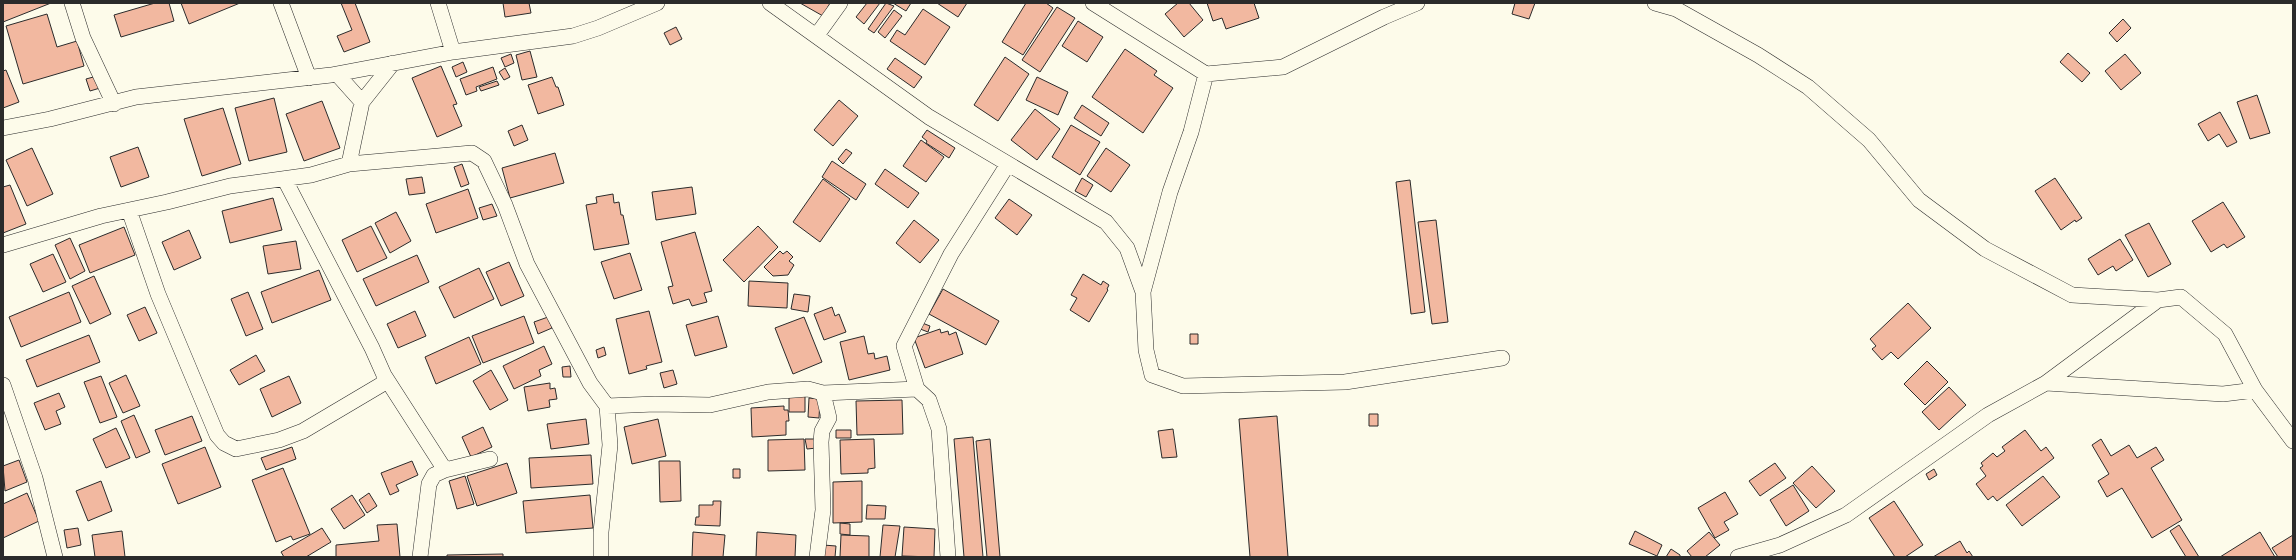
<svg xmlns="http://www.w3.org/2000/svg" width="2296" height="560" font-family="'Varela Round',sans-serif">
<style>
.building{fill:#f2b8a0;stroke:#2b2b2b}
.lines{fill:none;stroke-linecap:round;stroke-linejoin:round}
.minor-casing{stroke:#2b2b2b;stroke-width:16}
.minor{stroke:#fdfbea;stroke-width:15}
</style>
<rect width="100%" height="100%" fill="#fdfbea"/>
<path class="building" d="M3 3H51L3 22Z
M155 3H169L174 21 121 37 114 15Z
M181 3H240L189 24Z
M341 3H355L370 42 344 52 337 36 352 30Z
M503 3H529L531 13 505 17Z
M800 3H830L823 16Z
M867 3H880L864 24 856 17Z
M886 3 894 6 874 33 868 29Z
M893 3H911L906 11Z
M937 3H967L958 17Z
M1026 3H1046L1053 8 1023 55 1002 42Z
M1178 3H1189L1203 20 1184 37 1165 14Z
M1207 3H1254L1259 18 1226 29 1222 18 1213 21Z
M1515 3H1535L1529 19 1512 14Z
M1057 7 1075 18 1040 72 1022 60Z
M923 9 950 27 925 65 890 41 897 30 905 35Z
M894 10 902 16 885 38 878 32Z
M47 14 57 47 77 41 84 66 23 84 6 26Z
M2123 19 2131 28 2117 42 2109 33Z
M1078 21 1103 37 1087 62 1062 46Z
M676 27 682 39 670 45 664 33Z
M1125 49 1157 71 1154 75 1173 88 1143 133 1092 97Z
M530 51 537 77 522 80 516 55Z
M2068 53 2090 73 2082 82 2060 62Z
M511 54 514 63 505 67 501 58Z
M2125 54 2141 73 2121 90 2105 71Z
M1005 57 1029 74 998 121 974 105Z
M895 58 922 77 914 88 887 69Z
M463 62 467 72 456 77 452 67Z
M441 66 457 104 453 105 462 126 437 137 412 78Z
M493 67 497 79 476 87 477 91 466 95 460 79Z
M505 68 510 77 504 80 499 72Z
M6 70 19 102 3 108V71Z
M97 76 100 88 90 91 86 79Z
M552 77 556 87H558L564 105 538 114 528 85Z
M1037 77 1068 92 1058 115 1026 100Z
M497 81 499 85 481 91 479 87Z
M2257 95 2270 133 2250 139 2237 102Z
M274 98 287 152 249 161 235 108Z
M839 100 858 116 833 146 814 130Z
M322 101 340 148 304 161 286 114Z
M1082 105 1109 123 1101 136 1074 118Z
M223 108 241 164 202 176 184 119Z
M1035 109 1060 129 1037 160 1011 140Z
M2220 112 2237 142 2227 147 2219 134 2208 141 2198 124Z
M522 125 528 140 514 146 508 131Z
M1071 125 1100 142 1080 175 1052 157Z
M927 130 955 148 949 158 926 143 927 141 922 137Z
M921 140 944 157 926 182 903 166Z
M138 147 149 177 121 187 110 157Z
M32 148 53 194 27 206 6 160Z
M1106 148 1130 165 1111 192 1087 176Z
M846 149 852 153 843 164 838 159Z
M555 153 564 183 510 198 502 168Z
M832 161 866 184 856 200 822 177Z
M462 164 469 184 461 187 454 167Z
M885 169 919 193 908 208 875 184Z
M422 177 425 193 409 195 406 179Z
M1082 178 1093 185 1086 197 1075 191Z
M2055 178 2082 218 2076 222 2075 220 2061 230 2035 191Z
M823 179 850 199 820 242 793 222Z
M1410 180 1425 312 1411 314 1396 182Z
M10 185 26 224 3 233V187Z
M692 187 696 214 656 220 652 192Z
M468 189 478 218 436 233 426 204Z
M613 194 614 203 619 202 621 215H623L629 244 594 250 586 205 597 203 596 197Z
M273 198 282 230 230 243 222 211Z
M1009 199 1032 215 1017 235 995 218Z
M2223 202 2245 237 2227 248 2224 244 2211 252 2192 221Z
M492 204 497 216 483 220 479 208Z
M396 212 411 241 390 253 375 223Z
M914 220 939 240 920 263 896 243Z
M1436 220 1448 322 1432 324 1418 222Z
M2149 223 2171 264 2148 277 2125 235Z
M371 226 387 258 357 272 342 240Z
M758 226 778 247 744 282 723 260Z
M124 227 135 255 90 273 79 245Z
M189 230 201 258 174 270 162 242Z
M695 232 712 291 704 293 707 302 692 306 689 299 673 304 668 287 673 286 661 242Z
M70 238 85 271 70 279 55 245Z
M2120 239 2133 260 2116 271 2113 266 2098 275 2088 259Z
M296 241 301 269 268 274 263 246Z
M780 251 783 254 787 251 793 257 789 261 794 265 788 275 773 276 764 267Z
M630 253 642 290 614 299 601 262Z
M53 254 66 282 43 292 30 264Z
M417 255 429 282 376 306 363 279Z
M509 262 524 296 501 306 486 272Z
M479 268 494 299 454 318 439 287Z
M319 270 331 300 272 323 261 292Z
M1083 274 1101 285 1103 281 1109 285 1107 289 1108 290 1089 322 1070 310 1077 298 1071 295Z
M94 276 111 314 90 324 72 286Z
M749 281 788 283 787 308 748 306Z
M943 289 999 321 986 345 929 314Z
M69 292 81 322 21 347 9 317Z
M248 292 263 329 246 336 231 299Z
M794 294 810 296 808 312 791 309Z
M1908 303 1931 328 1898 359 1891 352 1882 360 1872 349 1876 346 1870 339Z
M145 307 157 333 139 341 127 315Z
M832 307 835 316 839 314 846 332 824 340 814 314Z
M415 311 426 336 398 348 387 324Z
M649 311 662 362 646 366 647 369 629 374 616 319Z
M524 316 534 343 483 363 472 336Z
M718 316 727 347 695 356 686 325Z
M548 317 552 328 538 334 534 322Z
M804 317 822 362 793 374 775 328Z
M917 321 930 326 928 332 915 327Z
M940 329 941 333 948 331 949 335 956 332 963 354 925 368 914 338Z
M1190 334H1198V344H1190Z
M89 335 100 362 37 387 26 360Z
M864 336 868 354 874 353 875 359 887 356 890 370 849 380 840 342Z
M469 337 481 364 436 384 425 357Z
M544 346 552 364 539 370 541 376 514 389 503 366Z
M604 347 606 355 598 358 596 350Z
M256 355 265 371 239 385 230 370Z
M1927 361 1948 382 1925 405 1904 384Z
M570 366 571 377H563L562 367Z
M491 370 508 400 490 410 473 381Z
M673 370 677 384 664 388 660 373Z
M126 375 140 406 123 413 109 383Z
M101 376 117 417 100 423 84 382Z
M289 376 301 403 272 417 260 389Z
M550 383V389L555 388 557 399 549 400 550 407 528 411 524 387Z
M1949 387 1966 405 1939 430 1922 412Z
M59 393 65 407 56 411 61 424 45 430 34 403Z
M805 395V412H789V396Z
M809 398 820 399 819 418 808 417Z
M902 400 903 434 857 435 856 401Z
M784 406V410H788L789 421H786V435L752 437 751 408Z
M1369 414H1378V426H1369Z
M134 415 150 452 136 458 121 421Z
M192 416 202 441 165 455 155 430Z
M1277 416 1288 557H1250L1239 419Z
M586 419 589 444 551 449 547 424Z
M658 419 666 456 632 464 624 427Z
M483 427 492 447 471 457 462 437Z
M116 428 130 458 106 468 93 439Z
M1173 429 1177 457 1162 458 1158 431Z
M836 430H851V438H836Z
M2025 430 2041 451 2046 447 2054 458 1997 501 1993 496 1988 500 1976 484 1986 476 1980 468 1983 466 1981 463 1993 453 1997 457 2005 451 2002 447Z
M973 437 983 557H964L954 439Z
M804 439 805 470 768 471V440Z
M805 439H819L817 448 807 449Z
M874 439 875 468 868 469V473L841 474 840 440Z
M990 439 1000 557H987L976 441Z
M2101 439 2111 456 2129 445 2137 458 2156 447 2164 460 2151 468 2182 520 2152 538 2122 488 2107 497 2098 481 2109 474 2092 445Z
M205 447 221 487 178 504 162 464Z
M292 447 296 459 266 470 261 458Z
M591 455 593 484 531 488 529 458Z
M19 460 27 482 5 491 3 466Z
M412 461 418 475 396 485 399 491 390 495 381 473Z
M659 461H680L681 501 660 502Z
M507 463 517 493 477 506 467 476Z
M1775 463 1786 478 1760 496 1749 481Z
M1812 466 1835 491 1816 508 1793 483Z
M283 468 310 534 293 540 291 536 276 542 252 480Z
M733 469H740V478H733Z
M1934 469 1937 475 1929 480 1926 474Z
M465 476 474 504 457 509 449 481Z
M2043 476 2060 497 2022 526 2006 505Z
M101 481 112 511 88 521 76 491Z
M862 481V522L833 523V482Z
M1793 485 1809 511 1786 526 1770 500Z
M1725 492 1738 514 1724 522 1729 530 1715 538 1698 508Z
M27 493 39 521 3 538V504Z
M369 493 377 506 367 513 359 500Z
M352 495 365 515 344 529 331 509Z
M590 495 593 528 526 533 523 501Z
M713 501H721L720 526 695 525 696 517H699V505H713Z
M1894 501 1923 545 1905 557H1895L1869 518Z
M867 505 886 506 885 519H866Z
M840 523 850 524V535L840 534Z
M397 524 400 557H336V545L379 541 377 525Z
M883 525 900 526 895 557H880Z
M2179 525 2199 557H2186L2170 531Z
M904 527 935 529 934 557 902 556Z
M78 528 81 545 67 548 64 530Z
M322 528 331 542 306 557H284L281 552Z
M122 531 125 557H95L92 535Z
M1635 531 1662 545 1657 556 1629 544Z
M693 532 725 535 723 557H692Z
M757 532 796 535 795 557H756Z
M1709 532 1720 545 1705 557H1692L1687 551Z
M2260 532 2275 557H2220Z
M841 535 869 536V557H840Z
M2293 535V557H2278L2272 548Z
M1960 541 1967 553 1969 551 1973 557H1933Z
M823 545 836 546 835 557H823Z
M1671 549 1680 555V557H1666Z
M503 554V557H447V555Z"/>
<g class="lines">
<defs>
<path id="minor" d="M72 3 83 38 114 104
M281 3 309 78
M438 3 453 52
M770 3 929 117 1106 222 1127 248 1143 292 1170 192 1191 132 1206 74
M1093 3 1206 74 1283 67 1384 17 1417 3
M1655 3 1676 9 1758 55 1808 87 1869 140 1919 200 1985 249 2072 295 2158 300 2181 297 2225 334 2255 390 2293 441
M817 35 840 3
M337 74 362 102
M3 128 50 119 136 97 331 75 453 52 573 36 598 28 657 3
M349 164 362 102 393 63
M129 210 158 294 217 435 224 443 236 449 279 440 303 431 384 383V375L372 348 285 180
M3 245 101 216 167 202 230 186 311 175 349 164 472 153 484 161 505 205 527 264 590 383 607 406 610 445 601 532V557
M1143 292 1146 350 1152 375 1183 386 1345 382 1502 358
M2158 300 2046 383 2223 394 2255 390
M384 375 445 470
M3 385 35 478 55 557
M823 393 917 389
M607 406 655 404 710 405 768 392 808 389 823 393 829 418 822 431 821 442 823 510 817 557
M420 557 429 484 434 475 445 470 490 459
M948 557 939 429 929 400 917 389 904 346 951 254 1008 164
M1738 557 1780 545 1846 515 1988 415 2046 383"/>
</defs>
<use href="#minor" class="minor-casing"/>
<use href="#minor" class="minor"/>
</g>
<rect width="2296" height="560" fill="none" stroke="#2b2b2b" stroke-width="8"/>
</svg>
